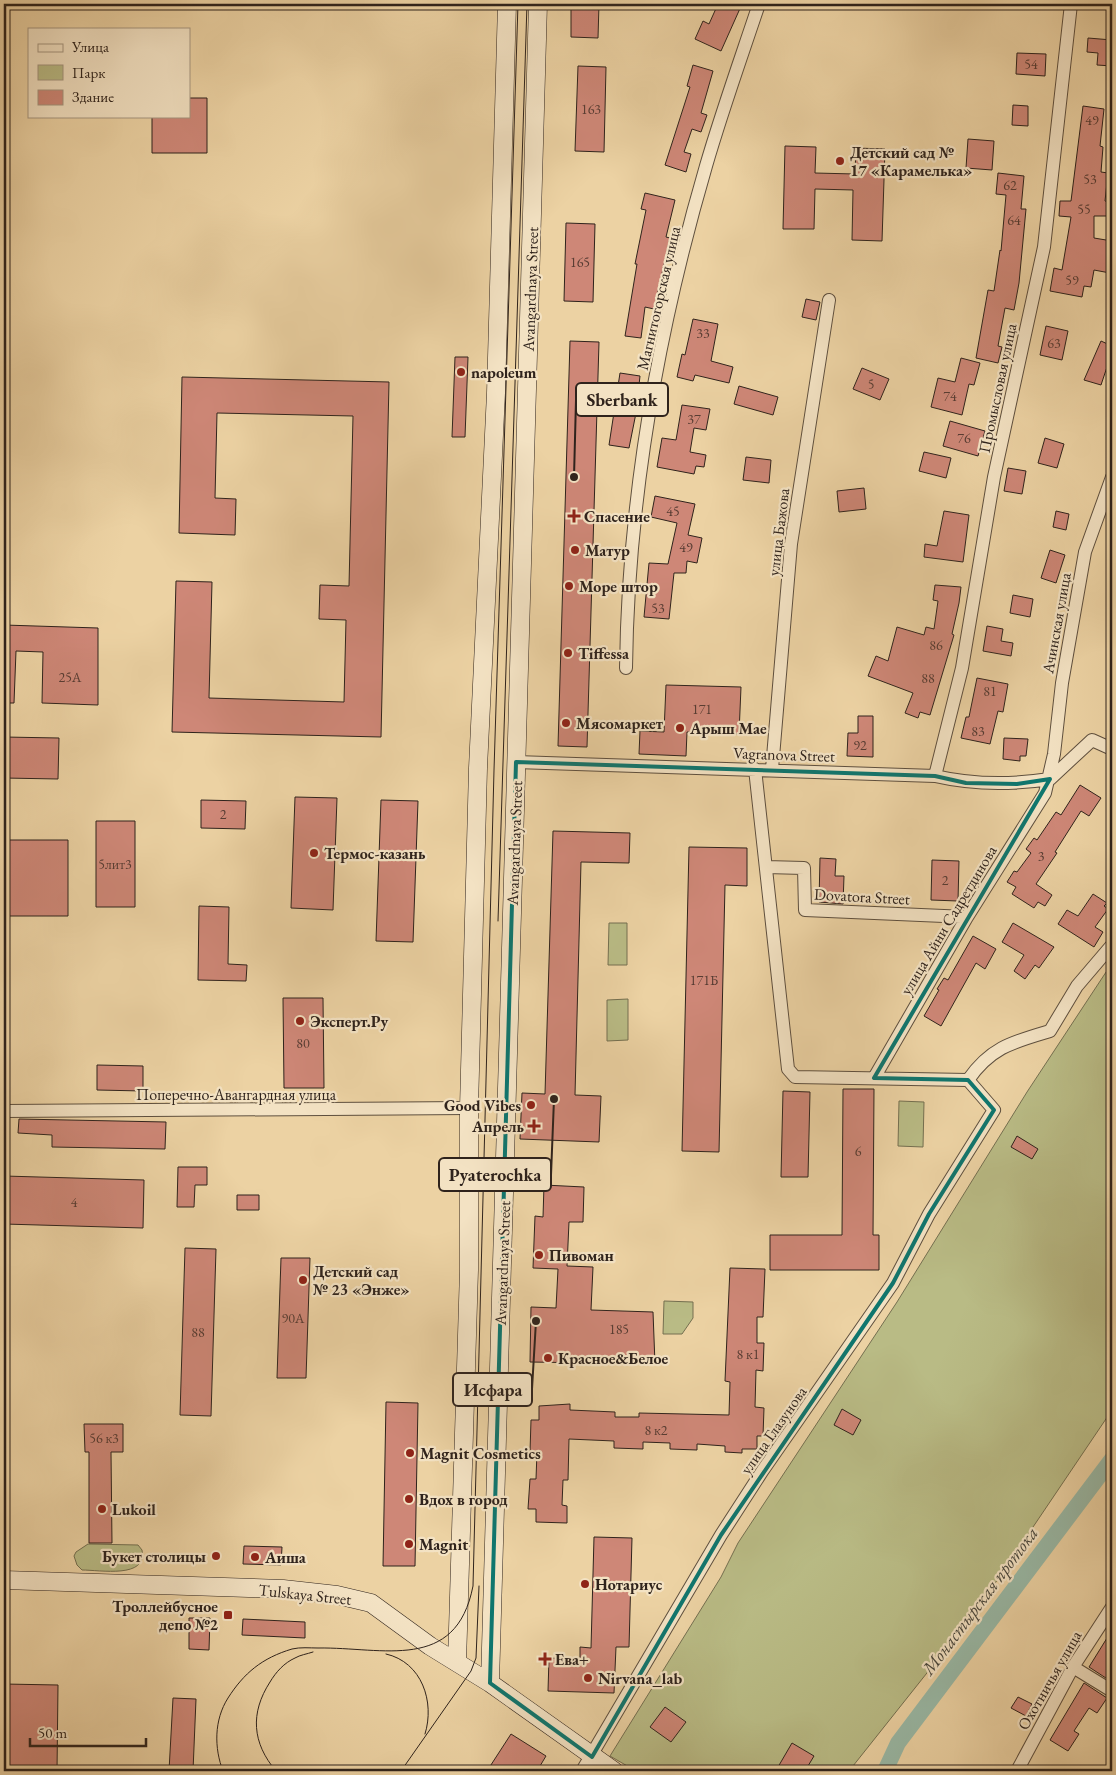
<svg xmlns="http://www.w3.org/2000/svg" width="1116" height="1775" font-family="'EB Garamond',serif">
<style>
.green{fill:#b9bb85;stroke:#746f50}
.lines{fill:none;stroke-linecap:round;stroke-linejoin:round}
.canal{stroke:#99b8a5;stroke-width:16}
.building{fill:#ce8777;stroke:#2f231c}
.minor-casing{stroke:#5e4f3e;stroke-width:14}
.secondary-casing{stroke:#2f231c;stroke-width:19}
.minor{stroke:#f3e2c3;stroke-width:12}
.secondary{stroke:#f3e2c3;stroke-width:18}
.tram{stroke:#2f231c;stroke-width:1}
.marked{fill:none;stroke:#0f766e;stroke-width:4;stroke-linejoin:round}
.poi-dot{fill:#8f2418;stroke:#f3e2c3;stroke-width:2}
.labels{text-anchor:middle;stroke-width:4.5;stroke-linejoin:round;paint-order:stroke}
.number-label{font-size:14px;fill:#573c33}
.poi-label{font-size:16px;font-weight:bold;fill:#2f231c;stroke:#f3e2c3;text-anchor:start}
.street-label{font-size:16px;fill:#2f231c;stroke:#f3e2c3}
.water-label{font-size:18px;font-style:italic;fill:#4a483e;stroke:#f3e2c3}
.leader{fill:none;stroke:#2f231c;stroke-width:2}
.callout-dot{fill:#2f231c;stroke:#f3e2c3;stroke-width:2}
.callout{fill:#f3e2c3;stroke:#2f231c;stroke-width:2}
.callout-label{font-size:18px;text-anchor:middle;font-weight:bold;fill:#2f231c}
</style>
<rect width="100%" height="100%" fill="#ecd2a3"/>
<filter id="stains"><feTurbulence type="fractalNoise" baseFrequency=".004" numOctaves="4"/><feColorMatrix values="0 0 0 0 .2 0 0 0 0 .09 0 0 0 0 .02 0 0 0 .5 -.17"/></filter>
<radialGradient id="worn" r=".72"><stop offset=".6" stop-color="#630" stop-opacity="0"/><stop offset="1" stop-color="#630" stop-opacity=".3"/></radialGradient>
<path class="green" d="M609 923H627V965H608Z
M1112 963V1410L977 1610 849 1771H636L610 1756 721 1577 738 1543 897 1302 1027 1092Z
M628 999V1040L607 1041V1000Z
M899 1101 924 1102 923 1147 898 1146Z
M664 1301 693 1302V1318L682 1334H663Z
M88 1544 138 1545 142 1550C148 1579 100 1570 82 1570L77 1565 74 1556 76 1552Z"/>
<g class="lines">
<path class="canal" d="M885 1771 898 1743 1112 1459"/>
</g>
<path class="building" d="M571 4H599L598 38 571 37Z
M718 4H742L721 51 695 39 703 21 709 24Z
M1088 38 1112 40V66L1097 65 1098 53 1087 52Z
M1017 53 1046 54 1045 76 1016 74Z
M693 65 713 71 701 113 707 115 701 132 692 129 684 152 691 154 686 172 665 165 690 87 687 86Z
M578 66 606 67 604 152 575 151Z
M189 98H207V153H152V116H189Z
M1013 105 1028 106V126L1012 125Z
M1083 106 1104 109 1100 146 1103 147 1101 172 1108 173 1105 201 1109 202V216H1094V238L1112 241V261L1110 273 1094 270 1091 287 1084 286 1082 297 1050 291 1054 268 1062 270 1071 217 1059 216 1060 201H1071Z
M968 139 994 141 992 170 966 168Z
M785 146 816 147 815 173 855 174 856 148 885 149 882 241 852 240 853 190 815 189 814 229H783Z
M998 173 1024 176 1021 209H1026L1019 283 1014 310 1005 308 998 346 1002 347 998 363 976 358 988 290 994 291 1000 250 1001 251 1006 195 996 194Z
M645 193 675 200 666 237 670 238 654 309 645 307 641 338 625 336 637 264H635L646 210 641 209Z
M566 223 595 224 593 302 564 301Z
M806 299 820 302 816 320 802 317Z
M693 319 718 324 711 361 733 367 729 383 695 375 693 381 677 377 682 354 685 355Z
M1046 326 1068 331 1062 360 1040 355Z
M570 341 599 342 587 747 558 746Z
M1101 341 1112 346V366L1108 364 1101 385 1084 380Z
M455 357H468L465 437H452Z
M961 358 980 363 974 385 969 384 962 415 931 407 938 378 955 382Z
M862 368 889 379 880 400 853 389Z
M620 373 640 376 638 394 639 398 644 399 641 413H636L629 448 609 445Z
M182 377 389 382 381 737 172 732 176 581 212 582 209 698 344 702 346 620 319 619 320 585 349 586 353 416 217 413 215 498 236 499 235 535 179 533Z
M739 386 778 397 773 415 734 404Z
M682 405 710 409 706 430 694 428 690 452 706 455 704 467 696 466 694 474 657 467 662 438 676 440Z
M950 421 985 431 978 456 943 446Z
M1045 438 1064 444 1057 468 1038 463Z
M924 452 951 458 946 478 919 471Z
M746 457 771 460 769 483 743 480Z
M1008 468 1026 471 1022 494 1004 491Z
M864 488 866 509 839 512 837 491Z
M655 496 695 504 688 535 702 538 697 563 687 561 686 573H674L669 619 644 617 649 563 668 564 677 523 651 517Z
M944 511 969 515 963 562 924 557 925 544 937 546Z
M1056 511 1069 514 1066 530 1053 527Z
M1050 550 1065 555 1056 583 1041 578Z
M935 585 961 587 959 603 952 634 954 635 930 715 920 712 918 718 905 713 913 693 868 676 876 656 888 661 897 627 924 635 926 627 934 629 938 601 933 600Z
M1013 595 1033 599 1030 617 1010 613Z
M4 625 98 628V705L42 703 43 652 16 651 14 703H4Z
M987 626 1003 629 1001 641 1013 643 1011 656 983 651Z
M977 678 1008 684 1003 712 998 711 990 744 961 738 966 717H969Z
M666 685 741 687 739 734 687 732 686 756 639 754 640 731 664 732Z
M858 716H873V757L847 756 848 733H858Z
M4 737 59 738 58 779 4 778Z
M1004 738 1028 739 1026 756H1020V761L1003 759Z
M1080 785 1101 798 1089 816 1081 811 1055 852 1057 853 1036 884 1052 895 1045 906 1038 902 1034 908 1012 894 1016 887 1007 882 1014 871 1017 872 1031 853 1026 849 1034 838 1037 840 1056 812 1061 815Z
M295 797 337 798 333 910 291 908Z
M201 800 246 801 245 829 201 828Z
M381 800 418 801 413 942 376 941Z
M96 821H135V907H96Z
M553 831 630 833 629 863 581 862 575 1095 601 1096 599 1142 520 1139 522 1093 545 1094Z
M4 840H68V916H4Z
M689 847 747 848V886L725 885 719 1152 682 1151Z
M820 858 836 859 835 876H844L843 904 819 902Z
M932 860 959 861 958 901 931 900Z
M1093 894 1107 903 1104 906 1108 909 1095 927 1103 932 1094 947 1058 924 1067 910 1078 916Z
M199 906 229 907 228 964 247 965 246 981 198 980Z
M1013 923 1054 947 1039 968 1035 965 1025 979 1014 971 1024 955 1002 942Z
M973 936 996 949 985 969 976 963 941 1026 924 1016 939 990 937 989 944 978 948 980Z
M283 998H323L324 1088H284Z
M97 1065 143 1066V1091L97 1090Z
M843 1089H874L873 1235H879V1270H770V1235H842Z
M783 1091 810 1092 808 1177H781Z
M19 1119 166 1122 165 1149 52 1147V1135L18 1133Z
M1017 1136 1038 1149 1032 1159 1011 1147Z
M178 1167H207V1185H195L194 1207H177Z
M4 1176 144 1180 143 1228 4 1224Z
M544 1185 584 1187 583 1222H569L567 1266 593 1267 591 1310 653 1312 655 1364 530 1362 531 1307 556 1308 558 1269 533 1268 535 1216 543 1217Z
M237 1195H259V1210H237Z
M185 1248 216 1249 211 1416 180 1415Z
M281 1258H310L306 1378H277Z
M730 1268 765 1269 763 1317H757V1343H764L763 1371 756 1370 755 1407 764 1408 763 1436H757V1449H742V1453L725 1452V1446L697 1444V1450L670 1449V1443L643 1442V1449L614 1448V1441L569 1439 568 1480H563L562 1505 567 1506V1523L536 1522V1509H528L530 1479H536L537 1452H530L531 1420H539V1406L570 1404V1410L615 1412V1417H639V1413L729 1415 730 1382 725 1381Z
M386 1402 418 1403 415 1566H383Z
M842 1409 861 1420 853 1435 834 1425Z
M84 1424H123V1452H111L112 1543H89V1452H85Z
M594 1537 632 1538 629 1647H616L614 1693 548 1691 549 1658 580 1659V1647L591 1648Z
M244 1546 282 1547 281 1565 243 1564Z
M189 1618H210L209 1650 189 1649Z
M243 1619 305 1622V1638L242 1635Z
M1112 1630V1682L1089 1667Z
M1084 1683 1107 1698 1097 1713 1089 1708 1074 1731 1079 1734 1068 1751 1050 1740Z
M4 1684 58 1685 57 1771H4Z
M1018 1697 1032 1704 1026 1716 1011 1708Z
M173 1698 196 1699 193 1771H169Z
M665 1707 686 1722 671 1742 650 1727Z
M511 1734 546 1756 537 1771H487Z
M792 1743 814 1756 805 1771H785L778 1767Z"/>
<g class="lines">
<defs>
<path id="minor" d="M626 668C628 500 659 327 706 166 722 111 741 58 759 4
M516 762 935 776C974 785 1010 785 1050 779
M772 769 791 544 829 300
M935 776 962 668 994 477 1044 247 1071 4
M1050 779 1092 740 1112 749
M766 867 804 868 805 910 967 917
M874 1078 967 917 1045 793 1054 754 1062 683 1085 552 1112 477
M968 1080C991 1047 1013 1042 1050 1031L1077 986 1112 945
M4 1111 469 1108
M1073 1667 1112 1691
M582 1771 721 1535 763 1470 893 1283 929 1214 994 1110 968 1080 795 1077 788 1069 755 769
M1017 1771 1073 1667 1112 1607"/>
<path id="secondary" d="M4 1580 283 1589 337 1595 371 1603 430 1646 490 1683 614 1771
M457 1662 469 1270V1108L478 768 496 393 507 4
M490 1683 538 4"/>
</defs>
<use href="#minor" class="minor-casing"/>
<use href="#secondary" class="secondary-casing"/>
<use href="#minor" class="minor"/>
<use href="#secondary" class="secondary"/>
<path class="tram" d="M498 921 527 4
M386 1654C422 1662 435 1702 425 1734
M223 1771C214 1748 214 1720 228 1698 244 1673 262 1658 292 1649 300 1647 310 1648 318 1648 383 1647 456 1673 473 1586L494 770 518 4
M276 1771C252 1743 250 1713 270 1682 276 1672 284 1663 295 1658 300 1655 307 1654 313 1652
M401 1771 471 1671 476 1658 479 1586"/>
</g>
<path class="marked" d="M516 762 935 776 966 783 1017 784 1050 779 874 1078 968 1080 994 1110 929 1214 893 1283 721 1535 592 1757 490 1683Z"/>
<g class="poi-dot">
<circle cx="840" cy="161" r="5"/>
<circle cx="461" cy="372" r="5"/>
<path d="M571.5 508.5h5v5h5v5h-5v5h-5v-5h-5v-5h5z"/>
<circle cx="575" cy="550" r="5"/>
<circle cx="569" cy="586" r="5"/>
<circle cx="568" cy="653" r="5"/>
<circle cx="566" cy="723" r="5"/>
<circle cx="680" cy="728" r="5"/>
<circle cx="314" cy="853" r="5"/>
<circle cx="300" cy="1021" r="5"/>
<circle cx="531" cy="1105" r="5"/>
<path d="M531.5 1118.5h5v5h5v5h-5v5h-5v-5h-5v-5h5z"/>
<circle cx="539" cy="1255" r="5"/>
<circle cx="303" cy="1280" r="5"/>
<circle cx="548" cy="1358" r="5"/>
<circle cx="410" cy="1453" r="5"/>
<circle cx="409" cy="1499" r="5"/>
<circle cx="102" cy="1509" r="5"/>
<circle cx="409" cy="1544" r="5"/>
<circle cx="216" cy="1556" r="5"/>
<circle cx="255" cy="1557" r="5"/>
<circle cx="585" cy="1584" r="5"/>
<rect x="223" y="1610" width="10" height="10" rx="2.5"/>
<path d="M542.5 1651.5h5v5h5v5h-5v5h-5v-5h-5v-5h5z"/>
<circle cx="588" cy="1678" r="5"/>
</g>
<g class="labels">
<g class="number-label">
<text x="1031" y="69">54</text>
<text x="591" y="114">163</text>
<text x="1092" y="125">49</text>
<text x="1090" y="184">53</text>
<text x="1010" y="190">62</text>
<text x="1084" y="214">55</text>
<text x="1014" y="225">64</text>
<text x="580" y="267">165</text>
<text x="1072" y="285">59</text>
<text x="703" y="338">33</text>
<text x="1054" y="348">63</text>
<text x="871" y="389">5</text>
<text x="950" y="401">74</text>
<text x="694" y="424">37</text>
<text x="964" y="443">76</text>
<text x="673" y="516">45</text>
<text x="686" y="552">49</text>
<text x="658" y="613">53</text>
<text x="936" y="650">86</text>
<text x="70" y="682">25А</text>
<text x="928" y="683">88</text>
<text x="990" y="696">81</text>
<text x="702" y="714">171</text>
<text x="978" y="736">83</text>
<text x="860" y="750">92</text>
<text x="223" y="819">2</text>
<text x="1041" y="861">3</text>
<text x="115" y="869">5лит3</text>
<text x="945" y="885">2</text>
<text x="704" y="985">171Б</text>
<text x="303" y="1048">80</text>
<text x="858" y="1156">6</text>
<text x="74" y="1207">4</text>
<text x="293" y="1323">90А</text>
<text x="619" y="1334">185</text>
<text x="198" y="1337">88</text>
<text x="748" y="1359">8 к1</text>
<text x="656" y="1435">8 к2</text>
<text x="104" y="1443">56 к3</text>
</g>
<g class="poi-label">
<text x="850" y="158">Детский сад №<tspan x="850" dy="18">17 «Карамелька»</tspan></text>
<text x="471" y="378">napoleum</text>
<text x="584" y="522">Спасение</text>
<text x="585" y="556">Матур</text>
<text x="579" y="592">Море штор</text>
<text x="578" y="659">Tiffessa</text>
<text x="576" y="729">Мясомаркет</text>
<text x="690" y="734">Арыш Мае</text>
<text x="324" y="859">Термос-казань</text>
<text x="310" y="1027">Эксперт.Ру</text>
<text x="521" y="1111" text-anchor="end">Good Vibes</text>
<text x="524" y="1132" text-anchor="end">Апрель</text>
<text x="549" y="1261">Пивоман</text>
<text x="313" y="1277">Детский сад<tspan x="313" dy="18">№ 23 «Энже»</tspan></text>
<text x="558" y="1364">Красное&amp;Белое</text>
<text x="420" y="1459">Magnit Cosmetics</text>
<text x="419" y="1505">Вдох в город</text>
<text x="112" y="1515">Lukoil</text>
<text x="419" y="1550">Magnit</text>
<text x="206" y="1562" text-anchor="end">Букет столицы</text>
<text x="265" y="1563">Аиша</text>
<text x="595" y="1590">Нотариус</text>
<text x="218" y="1612" text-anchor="end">Троллейбусное<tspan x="218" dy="18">депо №2</tspan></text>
<text x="555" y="1665">Ева+</text>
<text x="598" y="1684">Nirvana_lab</text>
</g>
<g class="street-label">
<text transform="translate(530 289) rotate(-88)" y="6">Avangardnaya Street</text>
<text transform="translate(658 298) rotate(-77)" y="6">Магнитогорская улица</text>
<text transform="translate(997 388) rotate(-78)" y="6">Промысловая улица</text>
<text transform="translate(778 532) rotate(-83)" y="6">улица Бажова</text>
<text transform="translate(1056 623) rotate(-80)" y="6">Ачинская улица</text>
<text transform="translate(784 754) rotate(2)" y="6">Vagranova Street</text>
<text transform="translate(514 843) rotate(-88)" y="6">Avangardnaya Street</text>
<text transform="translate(862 896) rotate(3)" y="6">Dovatora Street</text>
<text transform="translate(948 920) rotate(-59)" y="6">улица Айни Садретдинова</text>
<text x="236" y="1100">Поперечно-Авангардная улица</text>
<text transform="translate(502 1263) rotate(-88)" y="6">Avangardnaya Street</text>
<text transform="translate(773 1430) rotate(-55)" y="6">улица Глазунова</text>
<text transform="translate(305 1594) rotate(6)" y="6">Tulskaya Street</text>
<text transform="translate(1049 1680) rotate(-60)" y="6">Охотничья улица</text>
</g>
<g class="water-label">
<text transform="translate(980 1601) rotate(-53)" y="6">Монастырская протока</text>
</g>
</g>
<path class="leader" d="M574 477L576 400M554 1099L551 1175M536 1321L532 1389"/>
<g class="callout-dot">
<circle cx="574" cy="477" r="5"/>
<circle cx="554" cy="1099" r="5"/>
<circle cx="536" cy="1321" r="5"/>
</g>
<g class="callout">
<rect x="576" y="383" width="92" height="33" rx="5"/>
<rect x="439" y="1158" width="112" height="33" rx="5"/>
<rect x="453" y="1373" width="79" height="33" rx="5"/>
</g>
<g class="callout-label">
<text x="622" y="406">Sberbank</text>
<text x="495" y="1181">Pyaterochka</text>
<text x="493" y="1396">Исфара</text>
</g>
<rect width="1116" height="1775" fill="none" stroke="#ecd2a3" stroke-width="20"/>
<rect x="5" y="5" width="1106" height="1765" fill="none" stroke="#2f231c" stroke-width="2.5"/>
<rect x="10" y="10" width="1096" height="1755" fill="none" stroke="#2f231c"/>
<rect x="28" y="28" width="162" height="90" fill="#f3e2c3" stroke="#a59680"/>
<rect x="38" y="44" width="25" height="8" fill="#f3e2c3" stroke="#a59680"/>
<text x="72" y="52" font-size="15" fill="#2f231c">Улица</text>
<rect x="38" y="65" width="25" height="15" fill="#b9bb85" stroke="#a59680"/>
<text x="72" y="78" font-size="15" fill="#2f231c">Парк</text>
<rect x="38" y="90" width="25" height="15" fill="#ce8777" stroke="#a59680"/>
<text x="72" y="102" font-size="15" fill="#2f231c">Здание</text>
<path d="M30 1738v8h116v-8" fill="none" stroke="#2f231c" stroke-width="2.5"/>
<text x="38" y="1738" font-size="15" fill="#2f231c" stroke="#f3e2c3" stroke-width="4" paint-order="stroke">50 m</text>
<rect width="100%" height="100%" filter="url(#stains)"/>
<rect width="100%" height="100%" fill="url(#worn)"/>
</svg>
